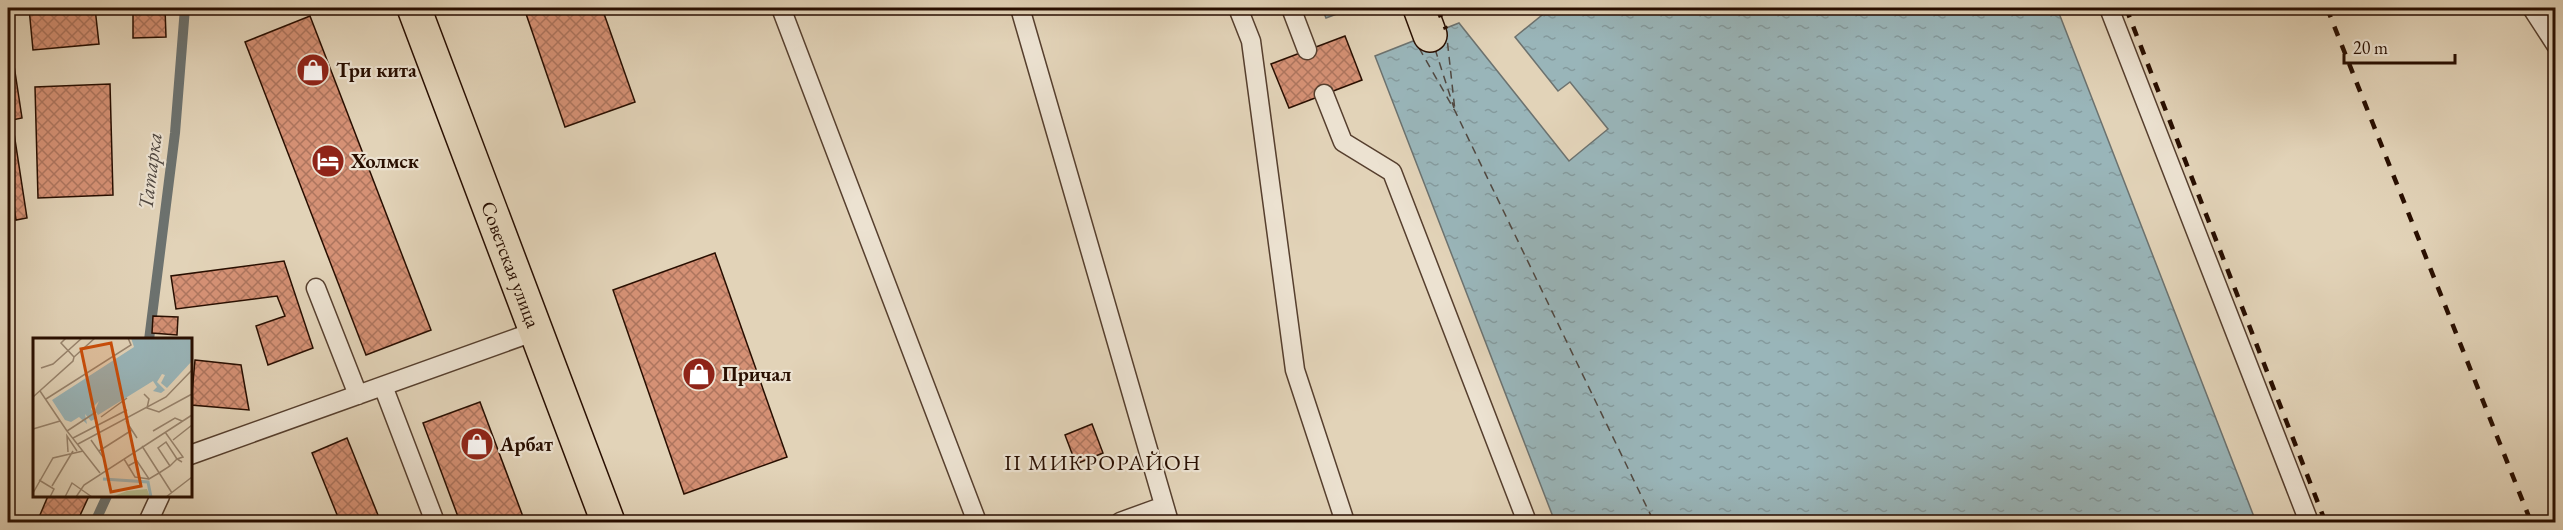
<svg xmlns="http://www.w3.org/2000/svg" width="2563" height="530" font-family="'EB Garamond',serif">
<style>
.water{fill:url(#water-ripples);stroke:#6c726f;stroke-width:1.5}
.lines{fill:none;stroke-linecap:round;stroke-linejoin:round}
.stream{stroke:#6c726f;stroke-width:10}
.ferry{stroke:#504841;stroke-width:1.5;stroke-dasharray:8 6;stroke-linecap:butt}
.building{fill:url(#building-cross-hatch);stroke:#280e00;stroke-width:1.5}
.service-casing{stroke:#563f2e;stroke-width:21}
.primary-casing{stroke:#280e00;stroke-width:36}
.service{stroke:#ece2d1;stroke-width:18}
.primary{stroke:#e2d3b8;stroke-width:33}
.rail{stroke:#280e00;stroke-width:4.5;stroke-dasharray:10 10;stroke-linecap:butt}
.labels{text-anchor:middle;stroke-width:4.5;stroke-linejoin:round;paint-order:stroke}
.poi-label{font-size:20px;font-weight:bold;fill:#280e00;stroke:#ece2d1;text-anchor:start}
.street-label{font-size:20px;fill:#280e00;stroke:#ece2d1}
.water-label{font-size:21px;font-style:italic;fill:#504841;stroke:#ece2d1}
.quarter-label{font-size:22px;letter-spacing:1.5px;fill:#280e00;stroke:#ece2d1}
.inset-river{fill:none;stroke:#99b5b9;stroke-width:3}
.inset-road{fill:none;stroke:#98846e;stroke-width:1.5}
.view{fill:#cb4e0a;fill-opacity:0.15;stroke:#cb4e0a;stroke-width:3}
.inset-edge{fill:none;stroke:#280e00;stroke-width:3}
</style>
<defs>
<pattern id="water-ripples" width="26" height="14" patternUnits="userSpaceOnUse" patternTransform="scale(1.5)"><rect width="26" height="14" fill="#99b5b9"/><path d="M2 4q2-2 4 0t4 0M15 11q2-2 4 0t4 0" fill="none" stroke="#849a9d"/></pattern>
<pattern id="building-cross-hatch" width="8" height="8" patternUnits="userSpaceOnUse" patternTransform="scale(1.5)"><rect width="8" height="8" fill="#d59175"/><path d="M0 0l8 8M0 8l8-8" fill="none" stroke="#ad755e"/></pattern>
</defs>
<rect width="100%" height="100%" fill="#e2d3b8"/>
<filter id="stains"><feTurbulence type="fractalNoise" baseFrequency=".00333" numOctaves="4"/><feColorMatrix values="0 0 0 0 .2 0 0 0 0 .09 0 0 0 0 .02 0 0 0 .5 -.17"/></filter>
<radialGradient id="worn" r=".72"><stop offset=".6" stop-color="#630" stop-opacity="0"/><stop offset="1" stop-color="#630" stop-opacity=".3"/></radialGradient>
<path class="water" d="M1322 8H1353L1326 18Z
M1544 8H2057L2256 522H1555L1375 56 1459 23 1569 161 1608 129 1570 82 1558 91 1515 37 1547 11Z"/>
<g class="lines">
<path class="stream" d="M149 340 175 133 185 8
M95 522 107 496"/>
<path class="ferry" d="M1446 29 1455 111
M1419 48 1455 111 1654 522
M1435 49 1454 108"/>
</g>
<path class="building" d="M29 8H95L99 44 33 50Z
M133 8H165L166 37 133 38Z
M524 8H602L635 102 565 127Z
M310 16 431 330 366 355 245 42Z
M8 26 22 118 12 120 27 218 16 220 8 167Z
M1345 36 1362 80 1289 108 1271 64Z
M110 84 113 195 38 198 35 87Z
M715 253 787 457 684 494 613 290Z
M284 261 313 348 268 365 256 326 285 316 277 296 176 309 171 276Z
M153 316 178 317 177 335 152 333Z
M195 360 241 365 249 410 191 405Z
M480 402 525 522H460L423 423Z
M1092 424 1103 453 1076 464 1065 435Z
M347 438 380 520 375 522H340L312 453Z
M48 496H89L77 522H37Z"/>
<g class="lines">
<defs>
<path id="service" d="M781 8 977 522
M1020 8 1169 522
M1238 8 1251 41 1295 370 1345 522
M1291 8 1307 50
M2109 8 2309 522
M2532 8 2556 45
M1324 94 1343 142 1392 172 1527 522
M316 288 358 395
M383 386 435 522
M190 455 536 331
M148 522 160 496
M1120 522 1164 506"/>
<g id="primary">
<path id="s1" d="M414 8 608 522"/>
<path d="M1420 8 1430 35"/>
</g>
</defs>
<use href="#service" class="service-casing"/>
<use href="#primary" class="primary-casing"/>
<use href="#service" class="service"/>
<use href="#primary" class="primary"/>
<path class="rail" d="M1437 8 1446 29
M2126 8 2325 521
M2327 8 2531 522"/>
</g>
<defs>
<symbol id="shop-disc" viewBox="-11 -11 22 22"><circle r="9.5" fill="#8f2418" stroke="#ece2d1"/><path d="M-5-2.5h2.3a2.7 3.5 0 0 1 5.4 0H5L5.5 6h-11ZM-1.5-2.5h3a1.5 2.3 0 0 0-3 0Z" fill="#fff"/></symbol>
<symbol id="hotel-disc" viewBox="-11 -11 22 22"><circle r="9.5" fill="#8f2418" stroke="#ece2d1"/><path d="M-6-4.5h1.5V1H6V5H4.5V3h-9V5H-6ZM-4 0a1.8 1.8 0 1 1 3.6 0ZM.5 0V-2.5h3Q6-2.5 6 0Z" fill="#fff"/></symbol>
</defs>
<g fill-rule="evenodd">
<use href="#shop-disc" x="294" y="51" width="38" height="38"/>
<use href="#hotel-disc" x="309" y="142" width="38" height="38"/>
<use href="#shop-disc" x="680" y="355" width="38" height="38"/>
<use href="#shop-disc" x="458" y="425" width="38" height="38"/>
</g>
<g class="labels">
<g class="poi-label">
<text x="336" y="77">Три кита</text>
<text x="351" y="168">Холмск</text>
<text x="722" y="381">Причал</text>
<text x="500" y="451">Арбат</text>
</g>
<g class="street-label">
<text dy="7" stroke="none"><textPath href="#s1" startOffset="274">Советская улица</textPath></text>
</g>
<g class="water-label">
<text transform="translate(150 171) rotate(-83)" y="7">Татарка</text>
</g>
<g class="quarter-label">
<text x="1103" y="470">II МИКРОРАЙОН</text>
</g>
</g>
<g transform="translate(33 338)">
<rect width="159" height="159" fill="#e2d3b8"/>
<path d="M114 151 117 159H78L94 153Z" fill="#b6bb8d"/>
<path d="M98 0H159V23L134 50 128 45 132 37 129 36 124 44 132 52 128 55 120 53 124 49 120 43 65 77 62 72 66 63 58 71 64 80 58 83 52 76 54 86 46 79 38 84 32 82 19 62 101 9Z" fill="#99b5b9"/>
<path class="inset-river" d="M65 74 106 41 122 25 136 0M70 141 115 144 118 159"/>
<path class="inset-road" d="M41 19 62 0M8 30 20 26 49 0M7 53 34 93M111 56 116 61 114 70 126 74 159 56M0 59 40 23 41 19 28 5 33 0M13 61 98 7 95 0M63 74 34 93 67 135M68 79 94 60M93 83 104 100M0 91 27 83M120 93 142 80 149 83M132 94 150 119 144 121 149 124M40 100 94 72M58 102 70 119M140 102 159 87M45 106 133 59 159 32M109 108 139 155M66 113 99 92M35 114 34 98 44 113M91 121 102 139 116 141M95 128 104 123 116 141 126 135 137 128 144 121 133 104 125 110 137 128M6 142 21 151 17 159M19 148 40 113M0 155 20 120 50 113M32 159 39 145 59 159M43 159 51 147 159 77M133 159 159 139"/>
<path class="view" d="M78 5 108 148 78 154 48 11Z"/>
<rect width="159" height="159" class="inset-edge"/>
</g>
<rect width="2563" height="530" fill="none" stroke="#e2d3b8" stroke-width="30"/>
<rect x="9" y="9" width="2545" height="512" fill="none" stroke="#280e00" stroke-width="3"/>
<rect x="15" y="15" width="2533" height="500" fill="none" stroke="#280e00" stroke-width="1.5"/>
<path d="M2344 54v9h111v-9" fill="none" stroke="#280e00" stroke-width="3"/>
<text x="2353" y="54" font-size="18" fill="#280e00" stroke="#ece2d1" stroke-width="4.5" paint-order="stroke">20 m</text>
<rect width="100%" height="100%" filter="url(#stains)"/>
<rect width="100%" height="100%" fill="url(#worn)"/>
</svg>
